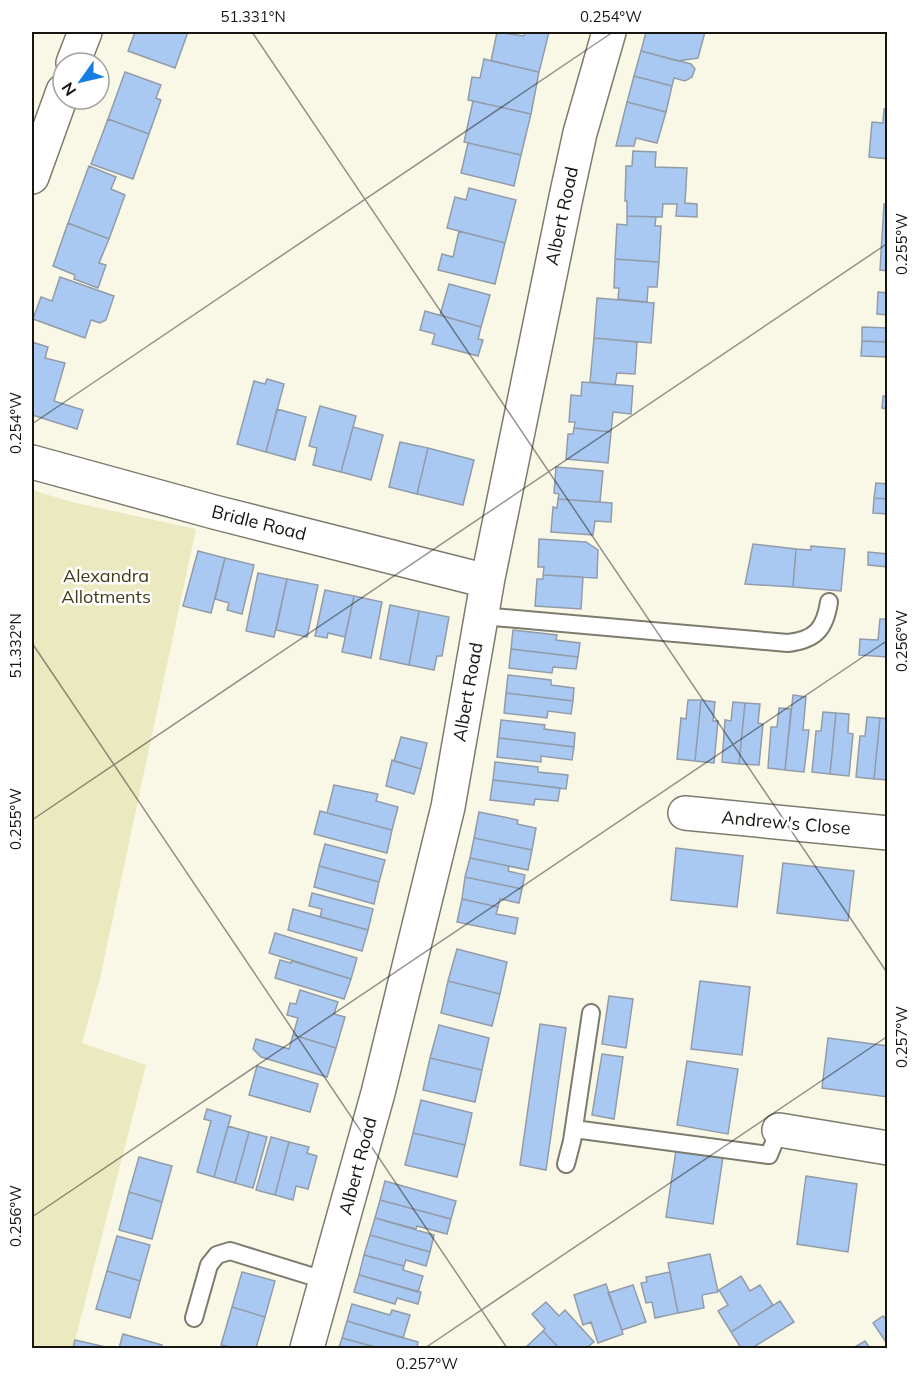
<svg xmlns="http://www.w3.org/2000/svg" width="919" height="1380" font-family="Mulish,sans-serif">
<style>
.green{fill:#ebe9c0}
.building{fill:#a9c9f2;stroke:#929ca9;stroke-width:1.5}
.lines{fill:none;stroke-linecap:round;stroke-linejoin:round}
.lane-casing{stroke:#7c7b6d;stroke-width:20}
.street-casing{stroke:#7c7b6d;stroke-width:36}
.lane{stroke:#fff;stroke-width:16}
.street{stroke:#fff;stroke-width:33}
.ticks{fill:none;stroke:#161510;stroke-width:1.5;stroke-opacity:0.45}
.labels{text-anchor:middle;stroke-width:5;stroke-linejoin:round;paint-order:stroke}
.street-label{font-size:18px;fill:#161510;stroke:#fff}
.park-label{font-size:18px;fill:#403d15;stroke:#fff}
.neatline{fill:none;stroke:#161510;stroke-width:2}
.ticks-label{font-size:15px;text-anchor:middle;fill:#161510}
</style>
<rect width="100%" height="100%" fill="#f9f8e7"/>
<path class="green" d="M32 490 72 502 196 529 100 978 82 1043 146 1065 73 1348H32Z"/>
<path class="building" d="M135 32H188L175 68 128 51Z
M497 32 524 36 525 32H549L539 72 491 61Z
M646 32H705L698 58 678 61 641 51Z
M641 51 691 64 695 69 692 77 685 81 674 78 672 86 634 76Z
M484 59 539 72 531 114 468 100 472 77 480 78Z
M125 72 161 85 156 98 161 100 149 134 108 119Z
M634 76 672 86 666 112 627 102Z
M473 101 531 114 521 155 464 142Z
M627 102 666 112 657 143 636 138 634 146H616Z
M884 109H888V159L869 157 872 122 883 123Z
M108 119 149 134 133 179 91 164Z
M468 143 521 155 514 186 461 173Z
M633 151 656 152 655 167 687 168 685 203 697 204V217L676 216 677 204H663L662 217 627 216V201H625L626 166H632Z
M89 166 116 177 111 189 125 195 109 239 68 223Z
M469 188 516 200 505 243 447 228 455 197 466 200Z
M884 204H888V271L880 270Z
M627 216 656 217 655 226H661L659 262 615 259 617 224 627 225Z
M68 223 109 239 99 263 106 265 98 288 74 279 75 275 53 266Z
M459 231 505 243 495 284 438 270 442 254 453 257Z
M615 259 659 262 657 287H648L647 302 618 299 619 288H614Z
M60 277 114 296 106 320 100 323 91 320 85 338 33 319 41 297 52 301Z
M449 284 490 295 481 327 440 315Z
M878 292 888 293V315L877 314Z
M597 298 654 303 651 343 594 338Z
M425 311 481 327 478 339 483 340 478 356 432 344 435 334 420 330Z
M862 327 888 328V342L862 341Z
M594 338 637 342 635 374 617 373 615 385 590 382Z
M862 341 888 342V357L861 356Z
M32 342 48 347 45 358 65 363 54 401 83 410 77 429 32 415Z
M267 379 284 384 266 452 237 444 254 381 265 384Z
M582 382 633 386 631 414 613 412 611 432 574 428 575 422H569L571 395 581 396Z
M883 396 888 397V409L882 408Z
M320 406 356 416 341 472 313 465 317 448 309 446Z
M277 409 306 417 295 460 266 452Z
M353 427 383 435 371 480 341 472Z
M574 428 611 432 608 463 566 459 568 434H573Z
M400 442 428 448 417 494 389 487Z
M428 448 474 460 463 505 417 494Z
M556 467 603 471 600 502 558 499 559 494 554 493Z
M876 483 888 484V499L874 498Z
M874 498 888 499V514L873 513Z
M558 499 612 503 611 522 595 521 593 535 551 532 553 507 557 508Z
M539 539 586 542 598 550 597 578 543 575 544 567H538Z
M753 544 796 549 793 587 745 584Z
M811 546 845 549 841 591 793 587 796 549 811 550Z
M198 551 225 558 211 613 183 606Z
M868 552 888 554V567L868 565Z
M225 558 254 565 242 614 227 610 229 603 215 599Z
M258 573 287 579 274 637 246 631Z
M543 575 583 577 581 609 535 606 537 579H543Z
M287 579 318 585 307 637 276 630Z
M325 590 354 596 345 637 328 633 327 638 315 636Z
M354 596 382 602 371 658 342 652Z
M390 605 419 611 409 665 380 659Z
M419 611 449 617 442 656H437L434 670 409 665Z
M880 619H888V657L859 655 860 639 878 640Z
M513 630 557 635 556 640 580 643 578 657 511 649Z
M511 649 578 657 576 669 553 667 552 673 509 668Z
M508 675 551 680V685L574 688 573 701 506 693Z
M506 693 573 701 571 714 548 711 547 718 504 713Z
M793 695 806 697 803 730H809L804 772 785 770Z
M688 700H701L695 761 677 759 681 718 686 719Z
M701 700 715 702 713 721H718L714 763 695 761Z
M733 702 745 703 739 764 722 762 725 720 731 721Z
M745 703 760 704 758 723 763 724 759 765 739 764Z
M779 708 791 709 785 770 768 768 771 727H777Z
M823 712 836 713 830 774 812 772 816 731H821Z
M836 713 849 714 848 733 853 734 849 776 830 774Z
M867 717 880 718 874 779 856 777 860 736H865Z
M880 718 888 719V780L874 779Z
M501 720 545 725 544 729 575 733 574 747 499 738Z
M401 737 427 743 421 769 394 761Z
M499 738 574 747 572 760 541 756V762L497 757Z
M392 760 421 769 414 794 386 786Z
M495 762 538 767V772L568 775 566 789 493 780Z
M493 780 560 788 558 801 535 799 534 805 490 800Z
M334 785 378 794 376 801 398 807 392 830 327 813Z
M320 811 392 830 387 853 314 834Z
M479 812 518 820 517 824 536 828 532 850 474 838Z
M474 838 532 850 528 870 470 858Z
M325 844 385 860 379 882 319 866Z
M676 848 743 856 737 907 671 900Z
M470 858 509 866 508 871 525 875 522 889 465 877Z
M783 863 854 871 848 921 777 913Z
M319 866 379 882 374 904 314 887Z
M465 877 522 889 519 903 500 899 498 907 462 899Z
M312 893 373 909 368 930 320 917 322 909 309 906Z
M462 899 498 907 496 914 518 918 515 934 457 922Z
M293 909 368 930 362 951 288 930Z
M275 933 357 958 351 979 269 953Z
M457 949 507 962 500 994 448 981Z
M280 960 291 963 292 961 351 979 344 999 275 978Z
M448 981 500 994 492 1026 441 1013Z
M700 981 750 987 742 1055 691 1049Z
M300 990 338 1002 334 1014 345 1017 336 1048 293 1035 298 1018 287 1015 290 1003 296 1004Z
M609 996 633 999 626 1048 602 1044Z
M540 1024 566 1028 546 1170 520 1165Z
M439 1025 489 1038 482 1070 430 1058Z
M293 1035 336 1048 327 1077 261 1057 253 1049 256 1039 289 1049Z
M828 1038 888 1046V1097L822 1088Z
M602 1054 623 1057 614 1119 592 1115Z
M430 1058 482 1070 475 1102 423 1090Z
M687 1061 738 1069 728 1134 677 1125Z
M257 1066 318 1084 310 1112 249 1095Z
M421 1100 472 1113 465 1145 413 1133Z
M207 1109 231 1116 214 1177 197 1172 211 1121 204 1119Z
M228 1126 249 1132 235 1183 214 1177Z
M249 1132 267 1137 253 1188 235 1183Z
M413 1133 465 1145 457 1177 405 1165Z
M271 1137 289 1142 275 1195 256 1190Z
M289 1142 309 1147 307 1153 317 1156 308 1189 296 1186 293 1200 275 1195Z
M676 1150 723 1157 713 1224 666 1217Z
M139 1157 172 1166 162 1202 129 1192Z
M806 1176 857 1184 848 1252 797 1244Z
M385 1181 456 1201 451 1219 380 1200Z
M129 1192 162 1202 152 1239 119 1230Z
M380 1200 451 1219 447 1234 417 1226 416 1229 375 1218Z
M375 1218 434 1235 430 1252 370 1235Z
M370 1235 430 1252 426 1266 406 1260 404 1266 364 1255Z
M117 1236 150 1245 140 1281 107 1271Z
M710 1254 718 1292 702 1295 704 1308 678 1313 668 1263Z
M364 1255 404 1266 403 1270 423 1276 418 1292 359 1275Z
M107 1271 140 1281 130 1318 96 1309Z
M242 1272 275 1281 265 1317 232 1307Z
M670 1272 678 1313 655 1318 652 1302 646 1303 641 1283 647 1282 646 1277Z
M359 1275 421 1292 418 1304 397 1298 395 1304 354 1292Z
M741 1276 750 1291 760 1285 773 1305 731 1332 718 1311 728 1305 719 1290Z
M606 1284 623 1334 598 1343 591 1322 583 1325 574 1295Z
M633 1285 646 1322 622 1330 608 1293Z
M780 1301 794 1322 752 1348H741L731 1332Z
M546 1302 559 1316 565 1310 594 1342 586 1348H559L543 1331 545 1329 532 1314Z
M352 1304 390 1315 392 1310 410 1315 403 1338 347 1321Z
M232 1307 265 1317 256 1348H234L221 1345Z
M883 1316 888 1322V1345L873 1323Z
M347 1321 418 1342 417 1348H379L342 1338Z
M543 1331 559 1348H525Z
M123 1334 162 1345 161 1348H119Z
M342 1338 379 1348H339Z
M75 1340 110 1348H73Z
M865 1341 870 1348H853Z"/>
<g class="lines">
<defs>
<path id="lane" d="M482 616 788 643C815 640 825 629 829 602
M574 1129 769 1155 779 1130
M566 1164 572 1141 591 1013
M194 1318 209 1265 217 1255 230 1251 327 1281"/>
<path id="street" d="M73 63 85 32
M32 177 63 91
M32 462 214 512 471 577 488 578
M685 813 888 833
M779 1130 888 1148
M307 1348 378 1093 448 807 488 578 566 197 580 133 609 32"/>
</defs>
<use href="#lane" class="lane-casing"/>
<use href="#street" class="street-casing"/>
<use href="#lane" class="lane"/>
<use href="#street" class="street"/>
</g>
<path class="ticks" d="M252 32 888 974M885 32 888 35M32 424 613 32M32 643 507 1348M32 820 888 243M32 1217 888 640M425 1348 888 1036"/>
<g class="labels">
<g class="street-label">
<text transform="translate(562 216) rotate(-78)" y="6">Albert Road</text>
<text transform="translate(259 523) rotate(14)" y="6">Bridle Road</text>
<text transform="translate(468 692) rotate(-80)" y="6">Albert Road</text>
<text transform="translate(786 823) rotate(5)" y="6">Andrew's Close</text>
<text transform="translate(358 1166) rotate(-75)" y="6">Albert Road</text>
</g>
<g class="park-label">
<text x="106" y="582">Alexandra<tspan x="106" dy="21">Allotments</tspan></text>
</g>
</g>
<rect width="919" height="1380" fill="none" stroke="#ffffff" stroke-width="66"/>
<g transform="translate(81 81) rotate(236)"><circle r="28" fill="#ffffff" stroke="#a2a19f" stroke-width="1.5"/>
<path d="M0-4.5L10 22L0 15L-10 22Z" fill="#167be3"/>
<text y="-9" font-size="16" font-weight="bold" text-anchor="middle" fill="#161510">N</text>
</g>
<rect x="33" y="33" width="853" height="1314" class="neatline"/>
<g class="ticks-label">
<text x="253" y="22">51.331°N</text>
<text x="611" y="22">0.254°W</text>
<text transform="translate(902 244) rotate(-90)" y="5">0.255°W</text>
<text transform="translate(16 423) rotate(-90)" y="5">0.254°W</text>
<text transform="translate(902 641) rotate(-90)" y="5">0.256°W</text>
<text transform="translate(16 646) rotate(-90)" y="5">51.332°N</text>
<text transform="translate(16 819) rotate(-90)" y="5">0.255°W</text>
<text transform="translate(902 1037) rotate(-90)" y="5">0.257°W</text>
<text transform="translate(16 1216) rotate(-90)" y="5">0.256°W</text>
<text x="427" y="1369">0.257°W</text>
</g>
</svg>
